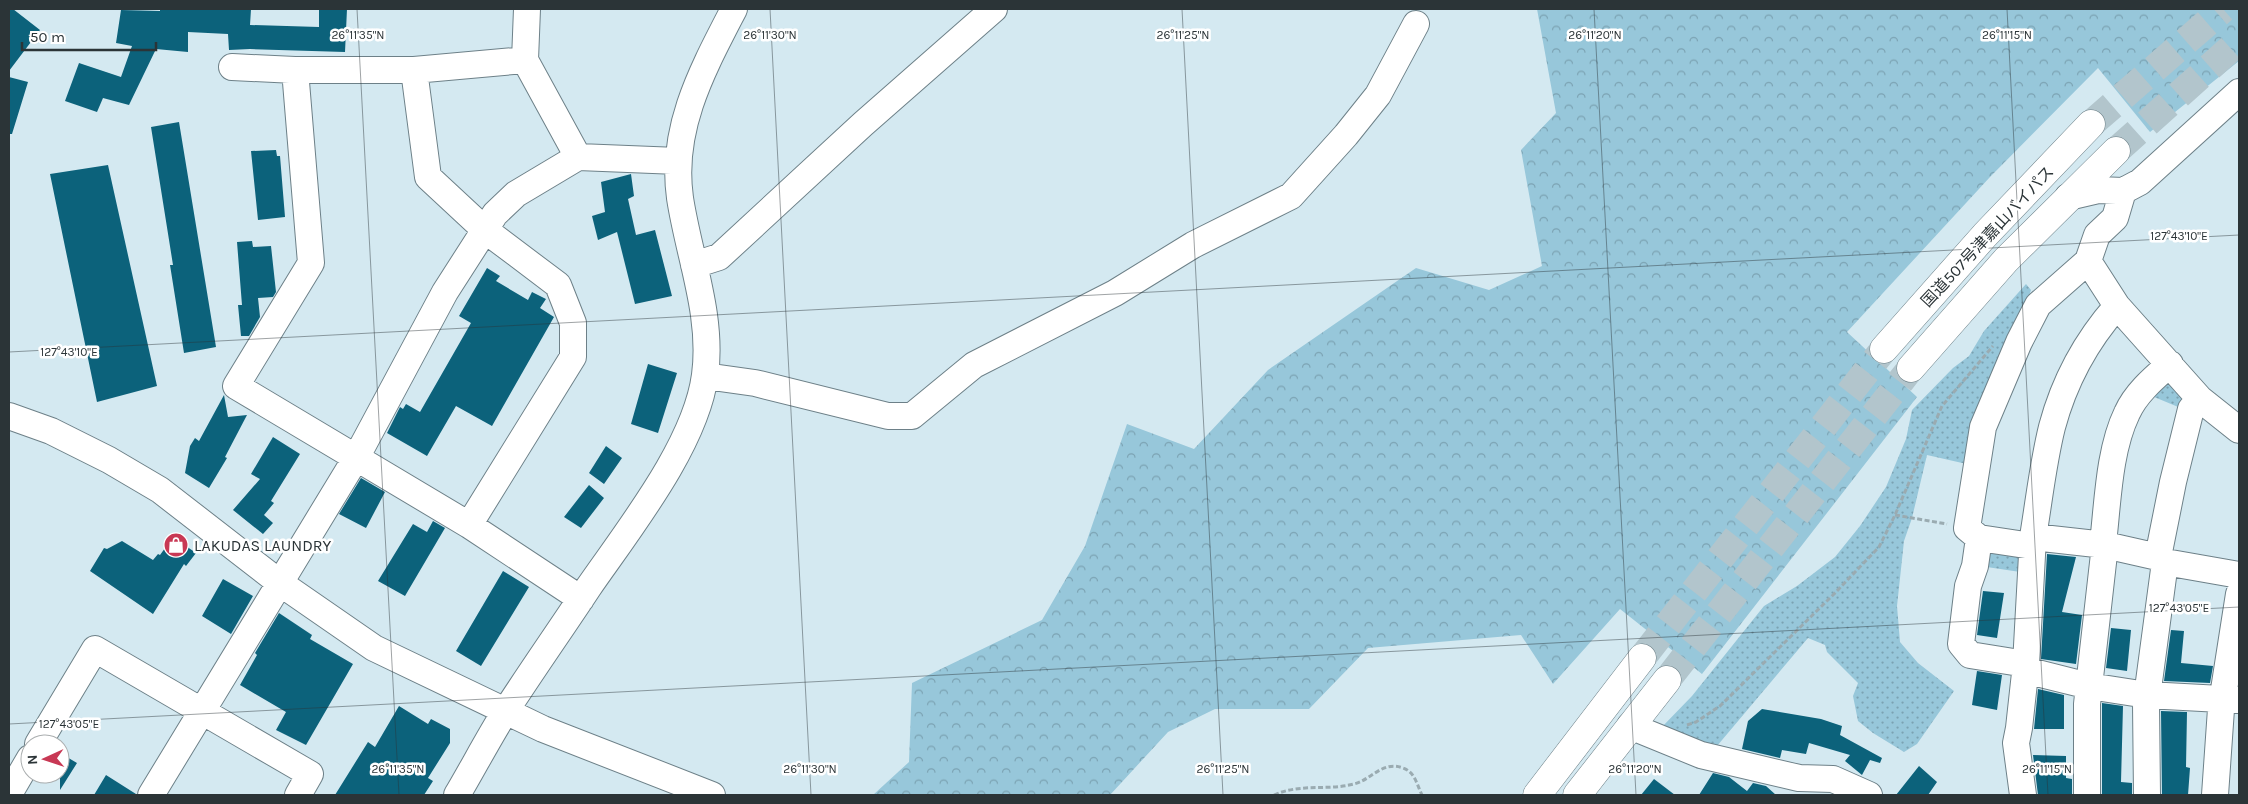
<svg xmlns="http://www.w3.org/2000/svg" width="2248" height="804" font-family="Karla,'Noto Sans JP',sans-serif">
<style>
.forest{fill:url(#forest-crowns)}
.park{fill:url(#park-dots)}
.building{fill:#0c627b}
.lines{fill:none;stroke-linecap:round;stroke-linejoin:round}
.highway-tunnel{stroke:#b2c5cc;stroke-width:28;stroke-dasharray:28 14;stroke-linecap:butt}
.minor-casing{stroke:#6d8088;stroke-width:28}
.highway-casing{stroke:#6d8088;stroke-width:29}
.path{stroke:#9aabb1;stroke-width:3;stroke-dasharray:5 2.5;stroke-linecap:butt}
.minor{stroke:#fff;stroke-width:26}
.highway{stroke:#fff;stroke-width:28}
.ticks{fill:none;stroke:#2b3437;stroke-width:1;stroke-opacity:0.45}
.labels{text-anchor:middle;stroke-width:5;stroke-linejoin:round;paint-order:stroke}
.street-label{font-size:16px;fill:#2b3437;stroke:#fff}
.poi-label{font-size:16px;fill:#2b3437;stroke:#fff;text-anchor:start}
.ticks-label{font-size:12px;text-anchor:middle;fill:#2b3437;stroke:#fff;stroke-width:5;stroke-linejoin:round;paint-order:stroke}
</style>
<defs>
<pattern id="forest-crowns" width="20" height="18" patternUnits="userSpaceOnUse" patternTransform="scale(1.25)"><rect width="20" height="18" fill="#97c7da"/><path d="M2 6a3 3 0 1 1 6 0M12 15a3 3 0 1 1 6 0" fill="none" stroke="#7ba2b2"/></pattern>
<pattern id="park-dots" width="8" height="8" patternUnits="userSpaceOnUse" patternTransform="scale(1.25)"><rect width="8" height="8" fill="#97c7da"/><path d="M2 2h.1M6 6h.1" fill="none" stroke="#7ba2b2" stroke-width="1.8" stroke-linecap="round"/></pattern>
</defs>
<rect width="100%" height="100%" fill="#d4e9f1"/>
<path class="forest" d="M1537 9H2239V61L2150 132 2098 68 1990 177 1847 332 1917 397 1702 674 1620 609 1553 684 1521 635 1368 648 1309 709H1215L1168 732 1110 795H873L909 762 912 683 1042 620 1085 546 1127 424 1194 449 1268 370 1416 268 1489 290 1542 266 1521 150 1556 113Z"/>
<path class="park" d="M2026 284 2031 290 1971 465 1927 455 1912 518 1904 541 1897 606 1900 642 1918 663 1954 691 1917 744 1904 752 1873 733 1858 721 1853 696 1858 683 1827 652 1825 645 1808 638 1717 746 1701 743 1660 729 1692 696 1764 606 1797 586 1835 557 1860 526 1886 487 1906 439 1912 410 1953 368 1969 356 1984 331Z
M2168 379 2187 397 2183 409 2147 394Z
M1983 544 2030 550 2027 573 1980 566Z"/>
<path class="building" d="M9 9H13L40 30 9 71Z
M160 9H251L250 25 319 27V9H347L345 52 250 49 229 50 228 34 188 32V52L156 49 129 105 103 98 97 112 65 101 79 63 121 77 132 46 116 43 121 10 160 11Z
M9 77 28 82 12 134H9Z
M179 122 216 347 184 353 170 265H173L151 127Z
M276 150 277 156H280L285 217 258 220 251 151Z
M108 165 157 386 97 402 50 174Z
M631 174 634 196 628 199 636 235 655 230 672 296 635 304 617 232 598 240 592 216 605 212 601 182Z
M252 241 253 247 271 246 276 292 273 297 258 298 260 317 249 336H241L238 305H242L237 242Z
M487 268 500 276 496 281 528 300 532 292 546 299 540 308 554 317 492 426 456 406 427 456 387 433 400 407 403 409 406 404 420 412 471 323 459 316Z
M648 364 677 373 658 433 631 424Z
M224 395 228 417 247 415 225 457 227 458 209 488 185 473 190 446 195 438 199 441Z
M273 437 300 454 271 501 274 503 264 515 273 523 263 534 233 510 260 479 251 474Z
M606 446 622 458 604 484 589 473Z
M361 478 385 492 366 528 339 514Z
M589 485 604 498 581 528 564 517Z
M433 521 445 528 405 596 378 581 413 524 427 532Z
M173 537 196 553 186 566 184 564 153 614 90 571 104 548 107 549 122 541 153 560 158 554 160 555Z
M2047 554 2076 557 2062 612 2082 615 2076 664 2041 659Z
M503 571 529 587 481 666 456 651Z
M223 579 253 596 231 634 202 616Z
M1983 591 2004 593 1997 638 1977 635Z
M279 613 312 635 310 639 353 664 306 745 276 730 286 712 240 685 257 655 255 653Z
M2111 628 2131 630 2127 671 2106 668Z
M2171 630 2184 631 2181 663 2213 666 2210 683 2164 681Z
M1977 671 2002 675 1997 710 1972 705Z
M2038 689 2064 695V729H2034Z
M2102 703 2123 706 2121 782 2132 783V795H2102Z
M399 706 428 724 431 719 450 729V743L428 778 433 781 424 795H335L368 742 375 747Z
M1762 709 1821 719 1842 726 1840 735 1882 758 1880 763 1870 760 1862 775 1845 761 1850 755 1809 743 1806 754 1782 750 1780 758 1742 749 1748 721Z
M2161 711 2187 712 2186 767 2190 768 2188 795H2162Z
M60 753 77 763 60 790Z
M2033 755 2066 756V778L2072 779V795H2038Z
M1919 766 1937 782 1928 795H1896Z
M1713 773 1729 777 1747 791 1753 783 1766 786 1776 795H1699Z
M106 775 136 794V795H94Z
M1654 779 1675 795H1641Z"/>
<g class="lines">
<path class="highway-tunnel" d="M2091 124 2223 9
M2116 151 2239 41
M1642 658 1884 349
M1667 680 1911 368"/>
<defs>
<path id="minor" d="M527 9 525 60 578 157
M232 67 295 70
M414 70 525 60
M2068 197 2098 190 2123 191 2140 182 2239 92
M2088 261 2117 306 2200 399 2239 430
M694 265 719 257 863 124 994 9
M2117 306C2086 341 2064 382 2052 427 2043 463 2039 501 2033 537L2105 545 2158 557 2165 562 2239 575
M705 376 755 383 888 416H912L974 365 1115 293 1193 245 1291 196 1346 135 1378 95 1416 24
M9 416 51 431 109 460 160 490 280 583 374 648 543 729 712 795
M469 525 573 357V323L558 285 485 230 428 177 414 70H295L311 263 236 386 469 525 581 599
M1979 538 1975 566 1968 586 1961 644 1970 655 2026 664
M2032 546 1979 538 1967 528 1983 427 2019 342 2038 305 2088 261 2097 235 2115 218 2123 191
M2158 557 2173 482 2191 409 2200 399
M2025 670 2089 686 2147 695 2239 700
M1630 726 1701 755 1799 778 1833 779 1869 795
M38 744 95 649 310 774 298 795
M9 794 30 758
M151 795 356 458 445 292 495 214 516 194 578 157 678 161
M457 795C473 768 488 739 505 712 532 670 561 629 588 588 628 530 696 445 705 375 713 315 689 257 680 198 670 128 703 69 734 9
M2023 795 2016 743 2019 728 2026 664 2033 537
M2087 795V704L2105 545 2104 534C2108 496 2110 448 2127 413 2136 393 2154 378 2170 364
M2147 795 2146 704 2165 562
M2215 795 2221 709 2239 594"/>
<path id="highway" d="M1884 349 1985 235 2091 124
M1911 368 2006 260 2116 151
M1537 795 1642 658
M1577 795 1667 680"/>
</defs>
<use href="#minor" class="minor-casing"/>
<use href="#highway" class="highway-casing"/>
<path class="path" d="M1895 515 1947 524
M1687 725 1696 722 1720 706 1834 594 1879 547 1895 515 1942 406 1993 346
M1274 795C1301 783 1327 791 1354 784 1371 780 1383 760 1403 768 1415 772 1417 785 1422 795"/>
<use href="#minor" class="minor"/>
<use href="#highway" class="highway"/>
</g>
<path class="ticks" d="M357 9 399 795M770 9 811 795M1182 9 1223 795M1594 9 1636 795M2007 9 2048 795M9 352 2239 235M9 724 2239 607"/>
<defs>
<symbol id="shop-disc" viewBox="-11 -11 22 22"><circle r="9.5" fill="#c83854" stroke="#fff"/><path d="M-5-2.5h2.3a2.7 3.5 0 0 1 5.4 0H5L5.5 6h-11ZM-1.5-2.5h3a1.5 2.3 0 0 0-3 0Z" fill="#fff"/></symbol>
</defs>
<g fill-rule="evenodd">
<use href="#shop-disc" x="162" y="531" width="28" height="28"/>
</g>
<g class="labels">
<g class="street-label">
<text transform="translate(1987 236) rotate(-47)" y="6">国道507号津嘉山バイパス</text>
</g>
<g class="poi-label">
<text x="194" y="551">LAKUDAS LAUNDRY</text>
</g>
</g>
<g class="ticks-label">
<text x="358" y="39">26°11'35"N</text>
<text x="770" y="39">26°11'30"N</text>
<text x="1183" y="39">26°11'25"N</text>
<text x="1595" y="39">26°11'20"N</text>
<text x="2007" y="39">26°11'15"N</text>
<text x="2179" y="240">127°43'10"E</text>
<text x="69" y="356">127°43'10"E</text>
<text x="2179" y="612">127°43'05"E</text>
<text x="69" y="728">127°43'05"E</text>
<text x="398" y="773">26°11'35"N</text>
<text x="810" y="773">26°11'30"N</text>
<text x="1223" y="773">26°11'25"N</text>
<text x="1635" y="773">26°11'20"N</text>
<text x="2047" y="773">26°11'15"N</text>
</g>
<rect width="2248" height="804" fill="none" stroke="#2b3437" stroke-width="20"/>
<g transform="translate(45 759) rotate(267)"><circle r="24" fill="#ffffff" stroke="#aaaeaf"/>
<path d="M0-4L9 19L0 12L-9 19Z" fill="#c83854"/>
<text y="-8" font-size="14" font-weight="bold" text-anchor="middle" fill="#2b3437">N</text>
</g>
<path d="M22 42v8h134v-8" fill="none" stroke="#2b3437" stroke-width="2.5"/>
<text x="30" y="42" font-size="15" fill="#2b3437" stroke="#ffffff" stroke-width="4" paint-order="stroke">50 m</text>
</svg>
